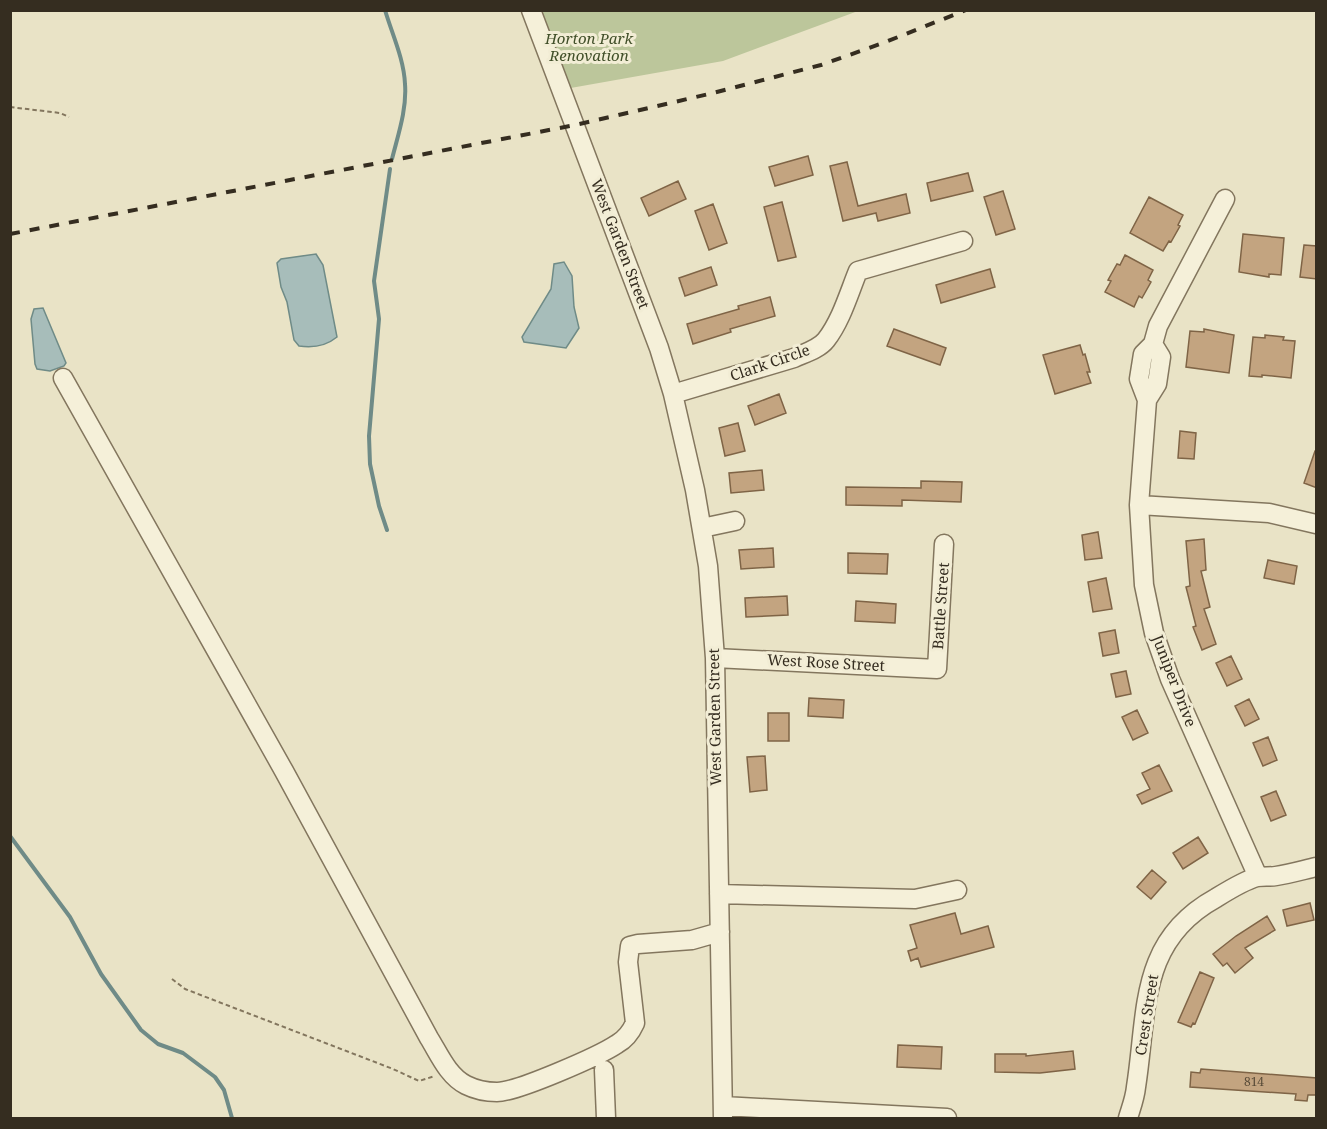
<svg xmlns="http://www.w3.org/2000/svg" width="1327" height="1129" font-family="'Noto Serif',serif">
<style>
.green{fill:#bcc69b}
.water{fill:#a7bdba;stroke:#6f8b87;stroke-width:1.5}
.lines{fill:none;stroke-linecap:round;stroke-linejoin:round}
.stream{stroke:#6f8b87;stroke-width:4}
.building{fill:#c3a480;stroke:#7f6446;stroke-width:1.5}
.minor-casing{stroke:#83765e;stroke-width:21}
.path{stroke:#83765e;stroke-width:2;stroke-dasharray:4.5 3;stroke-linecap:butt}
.minor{stroke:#f5f0d9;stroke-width:18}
.rail{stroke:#352d20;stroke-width:4;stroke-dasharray:10 10;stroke-linecap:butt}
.labels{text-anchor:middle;stroke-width:6;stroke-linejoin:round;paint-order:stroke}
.number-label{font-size:12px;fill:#584b38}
.park-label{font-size:15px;font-style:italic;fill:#414f29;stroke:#f2edd5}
.street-label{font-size:15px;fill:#352d20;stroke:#f2edd5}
</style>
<rect width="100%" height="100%" fill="#e9e3c6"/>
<path class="green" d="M536 11H858L723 61 565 89Z"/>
<path class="water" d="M316 254 323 265 337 337C326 346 312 348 299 346L294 340 287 302 281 287 277 263 281 259Z
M564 262 572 276 574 307 579 328 566 348 524 342 522 337 551 289 554 264Z
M43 308 66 363 64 366 50 371 37 369 35 364 31 319 34 309Z"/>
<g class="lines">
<path class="stream" d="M385 10C392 34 404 59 405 84 407 109 398 135 392 159
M387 530 379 506 370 464 369 436 379 319 374 281 390 169
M10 836 70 917 101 974 141 1030 158 1044 183 1053 215 1077 224 1090 232 1118"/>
</g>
<path class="building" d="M808 156 813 175 775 186 769 167Z
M847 162 858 206 906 194 910 213 878 221 876 213 843 221 830 166Z
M968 173 973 191 931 201 927 183Z
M678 181 686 199 649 216 641 198Z
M1003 191 1015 229 996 235 984 197Z
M1149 197 1183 215 1178 225 1180 226 1171 242 1169 241 1163 251 1130 233Z
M782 202 796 257 778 261 764 207Z
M713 204 727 243 709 250 695 211Z
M1243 234 1284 238 1281 275 1269 274V277L1239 272Z
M1304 245 1317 246V279L1300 277Z
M1125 255 1153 270 1148 280 1151 282 1142 298 1139 296 1134 307 1105 292 1111 281 1108 280 1117 264 1120 265Z
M711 267 717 285 685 296 679 278Z
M990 269 995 287 941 303 936 285Z
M770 297 775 316 730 329 731 332 693 344 687 324 739 309 738 306Z
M894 329 946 348 940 365 887 346Z
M1204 329 1234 335 1229 373 1186 367 1190 331 1204 332Z
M1265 335 1284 337 1283 340 1295 341 1291 378 1262 375V377L1249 376 1253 337 1265 338Z
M1080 345 1083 355 1085 354 1090 372H1087L1091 383 1055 394 1043 355Z
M779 394 786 413 755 425 748 406Z
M738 423 745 451 725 456 719 428Z
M1180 431 1196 433 1194 459 1178 458Z
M1315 451H1317V488L1304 483Z
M762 470 764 490 731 493 729 473Z
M921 481 962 482 961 502 902 500V506L846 505V487L921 488Z
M1098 532 1102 558 1085 560 1082 535Z
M1204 539 1206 570 1201 571 1210 607 1204 609 1216 644 1202 650 1193 627 1196 626 1186 587 1190 586 1186 541Z
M773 548 774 567 741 569 739 550Z
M848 553 888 554 887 574 848 573Z
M1268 560 1297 566 1294 584 1264 578Z
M1106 578 1112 609 1093 612 1088 582Z
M787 596 788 615 746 617 745 598Z
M856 601 896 604 895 623 855 621Z
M1115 630 1119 653 1103 656 1099 633Z
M1231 656 1242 679 1227 686 1216 663Z
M1126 671 1131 694 1116 697 1111 674Z
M809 698 844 700 843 718 808 716Z
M1249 699 1259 719 1245 726 1235 706Z
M1137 710 1148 733 1133 740 1122 717Z
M768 713H789V741H768Z
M1268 737 1277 760 1263 766 1253 743Z
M765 756 767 790 750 792 747 757Z
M1159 765 1172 791 1142 804 1137 795 1150 789 1142 773Z
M1276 791 1286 815 1271 821 1261 797Z
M1198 837 1208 853 1183 869 1173 853Z
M1152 870 1166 882 1151 899 1137 887Z
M1310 903 1314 920 1287 926 1283 910Z
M955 913 961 934 988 926 994 947 921 967 918 958 911 961 908 951 917 948 910 925Z
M1267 916 1275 930 1245 948 1253 958 1235 973 1227 963 1223 966 1213 954 1236 936Z
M1200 972 1214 978 1195 1024 1193 1023 1191 1027 1178 1022Z
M898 1045 942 1047 941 1069 897 1067Z
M1073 1051 1075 1069 1040 1073 995 1072V1054H1026V1056Z
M1201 1069 1317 1078 1316 1095H1308L1307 1101 1295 1100 1296 1094 1190 1087 1191 1072 1200 1073Z"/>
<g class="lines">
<defs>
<path id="minor" d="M531 10 659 348 673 394 695 490 708 566 715 658 723 1118
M1153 344 1158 326 1225 199
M63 378 284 771 429 1038C439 1054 448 1076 466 1085 474 1089 487 1092 497 1092 517 1092 599 1056 617 1044 626 1039 631 1032 635 1023L628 962 630 946 638 944 692 940 720 932
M673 394 794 358C805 353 819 349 826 340 841 321 849 293 858 271L963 241
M1147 400 1157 384 1161 357 1153 344 1143 354 1139 379 1147 400 1139 505 1144 585 1154 633 1170 679 1258 877
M1139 505 1269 513 1316 524
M702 528 735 521
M715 658 937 669 944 544
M719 894 915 899 957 890
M604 1070 606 1118
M723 1106 947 1118
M1128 1118C1131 1108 1135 1098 1136 1087 1148 1011 1138 941 1216 898 1229 890 1243 881 1257 877 1263 876 1270 877 1276 876 1289 874 1303 870 1316 867"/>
</defs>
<use href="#minor" class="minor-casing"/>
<path class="path" d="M10 107 60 113 69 117
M172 979 185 989 393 1069 419 1081 435 1076"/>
<use href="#minor" class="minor"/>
<path class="rail" d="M10 234 575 125 709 94 821 65 883 43 966 10"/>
</g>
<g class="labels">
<g class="number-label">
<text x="1254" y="1086">814</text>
</g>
<g class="park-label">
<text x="589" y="44">Horton Park<tspan x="589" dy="17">Renovation</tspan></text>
</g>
<g class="street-label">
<text transform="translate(620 244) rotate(69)" y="5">West Garden Street</text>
<text transform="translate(770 363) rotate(-19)" y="5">Clark Circle</text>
<text transform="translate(941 606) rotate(-86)" y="5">Battle Street</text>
<text transform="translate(826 663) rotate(3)" y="5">West Rose Street</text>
<text transform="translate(1174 681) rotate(69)" y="5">Juniper Drive</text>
<text transform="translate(715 717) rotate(-91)" y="5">West Garden Street</text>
<text transform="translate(1147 1015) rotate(-81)" y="5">Crest Street</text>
</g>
</g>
<rect width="1327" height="1129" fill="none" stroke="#352d20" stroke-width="24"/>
</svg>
